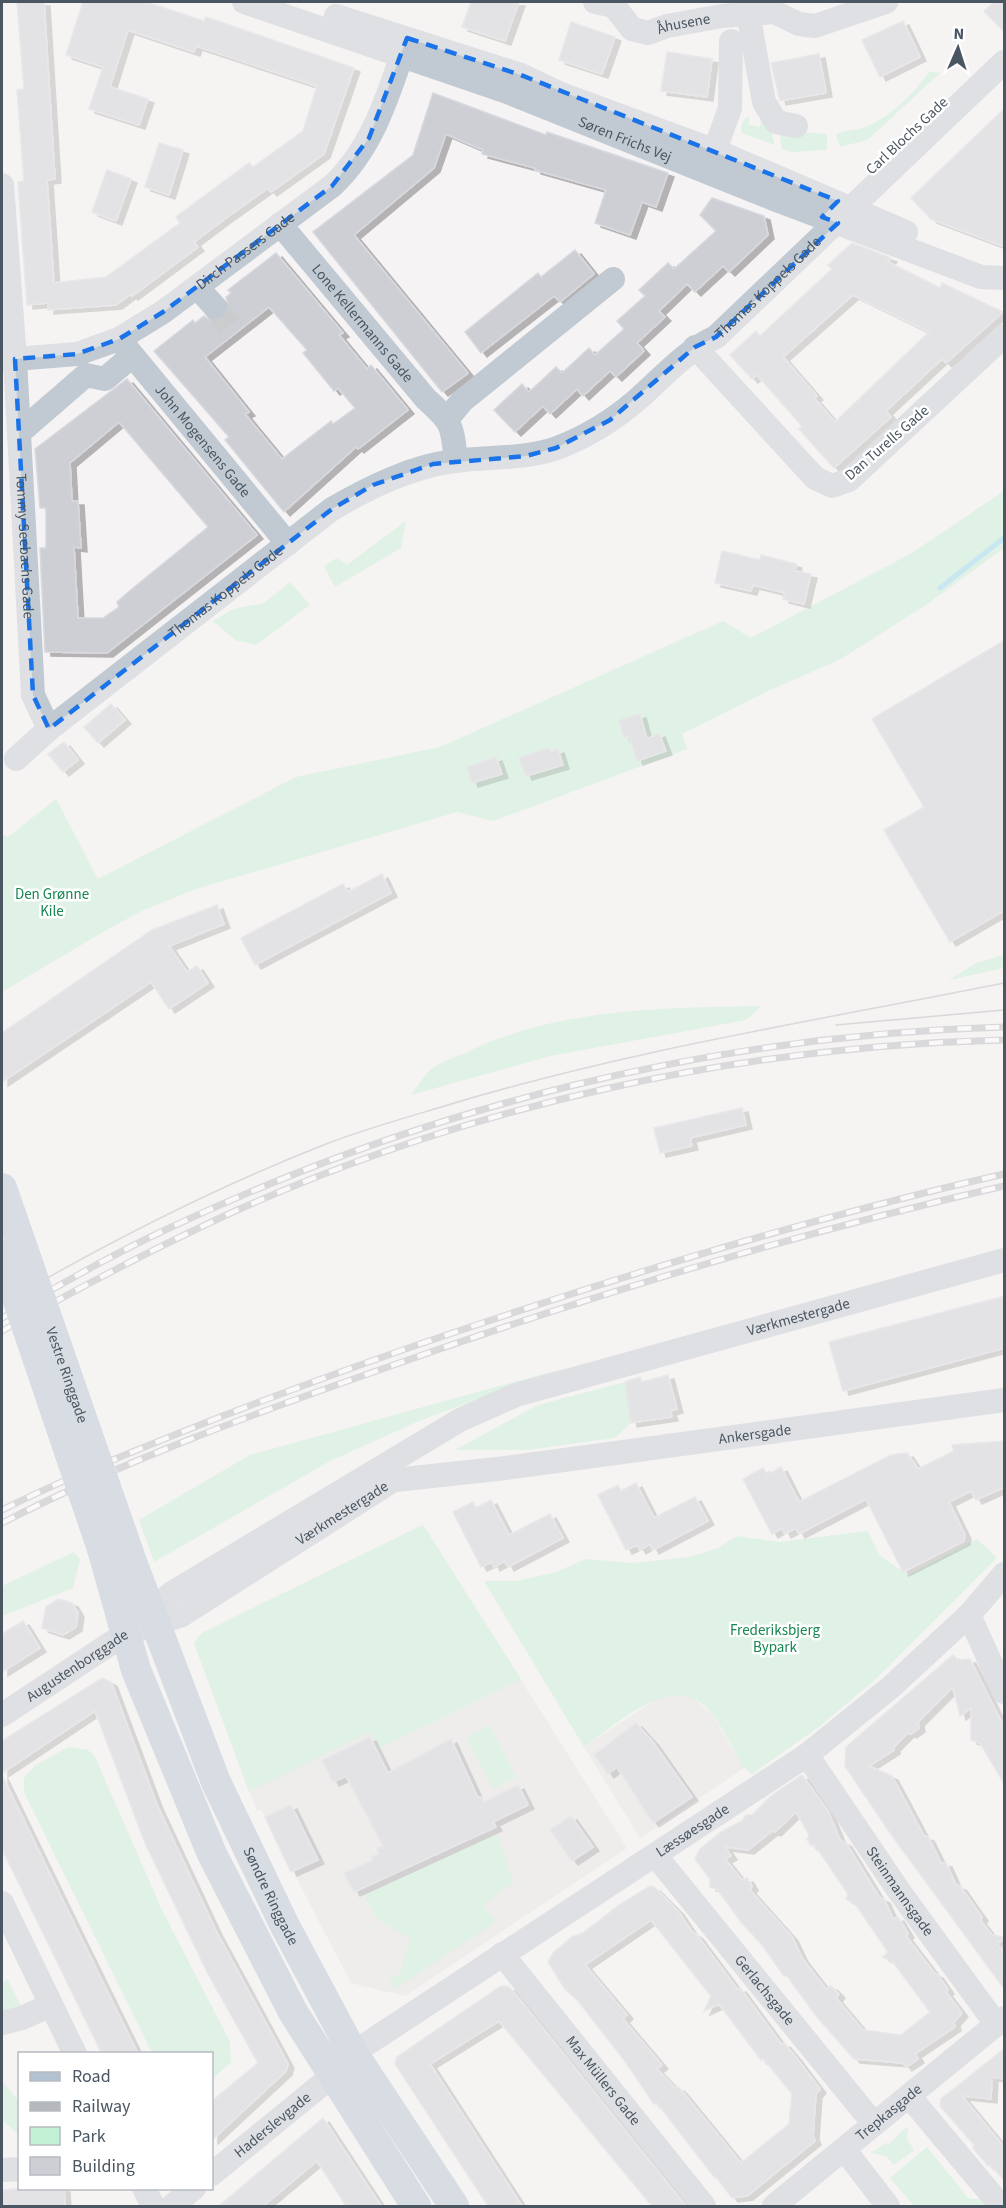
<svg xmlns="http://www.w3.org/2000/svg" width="1006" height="2208" viewBox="0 0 1006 2208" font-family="'Source Sans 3',sans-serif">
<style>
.education{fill:#e6e4e5}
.green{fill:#c3f1d5}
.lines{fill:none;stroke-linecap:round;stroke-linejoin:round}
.stream{stroke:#90daee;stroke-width:5}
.building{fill:#cdcfd5;stroke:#d7d9de;stroke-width:1.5;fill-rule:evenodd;filter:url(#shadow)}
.minor-tunnel{stroke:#caccce;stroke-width:24;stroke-dasharray:24 12;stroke-linecap:butt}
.minor{stroke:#c1cad2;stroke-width:24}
.major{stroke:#b3c2d1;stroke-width:30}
.tram{stroke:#b5b8bd;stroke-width:1.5}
.rail-casing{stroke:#b5b8bd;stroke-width:7}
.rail{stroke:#fff;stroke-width:4.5;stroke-dasharray:14;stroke-linecap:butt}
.major-bridge{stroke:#b3c2d1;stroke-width:30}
.marked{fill:none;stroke:#1a73e8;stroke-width:4.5;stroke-dasharray:12 8;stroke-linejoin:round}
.labels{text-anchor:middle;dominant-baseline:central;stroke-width:5;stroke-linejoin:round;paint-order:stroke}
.street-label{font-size:15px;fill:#4a5661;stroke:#fff}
.park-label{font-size:15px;fill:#17864f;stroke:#fff}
</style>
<defs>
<filter id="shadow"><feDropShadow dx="6" dy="4" stdDeviation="0" flood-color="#0004"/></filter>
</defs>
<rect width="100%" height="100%" fill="#f5f3f3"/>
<g class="education">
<path d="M423 1525 627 1848 405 1996 351 1983 261 1810 257 1811 194 1643 202 1633Z"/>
<path d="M673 1694 693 1698 712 1714 744 1768 640 1838 584 1747 661 1696Z"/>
</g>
<g class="green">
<path d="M929 72 940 73 877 131 867 140 840 147 836 135C844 129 854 131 863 128 890 118 913 94 929 72Z"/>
<path d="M749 116V125L760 127 761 119 770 127 775 145 742 133C740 125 742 120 749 116Z"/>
<path d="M784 131 827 134V150L792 152 782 149 780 136Z"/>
<path d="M1004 491V548L926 605 839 660 768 691 682 734 687 749 493 821 457 812 196 889 144 910 108 929 2 992V834L8 837 56 799 98 879 296 777 440 747 723 621 751 638 912 553Z"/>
<path d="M406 521 401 548 335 587 324 566 337 558 347 565Z"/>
<path d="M290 582 310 605 256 645 235 640 213 621 233 609 264 603Z"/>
<path d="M1004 955V968L949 980 976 963Z"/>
<path d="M761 1006 746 1020 550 1056 411 1095C417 1087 423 1077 430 1070 438 1063 453 1058 463 1054 556 1008 659 1008 761 1006Z"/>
<path d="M561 1369 421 1420 330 1461 154 1562 139 1520 250 1455Z"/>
<path d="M625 1382 631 1423 615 1438 527 1450H455L538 1405Z"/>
<path d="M423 1525 521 1679 380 1748 370 1732 249 1792 194 1643 202 1633Z"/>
<path d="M868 1531 879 1555 908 1575 977 1539 997 1558 876 1679 820 1726 752 1774 744 1768C734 1751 725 1732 714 1716 677 1665 620 1722 584 1747L484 1581H517L556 1572 586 1559 632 1563 690 1557 718 1548 737 1536 780 1542Z"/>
<path d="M74 1552 80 1559 73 1588 2 1616V1586Z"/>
<path d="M490 1725 516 1777 493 1789 466 1737Z"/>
<path d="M68 1747 88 1750 95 1757 161 1908 230 2042 231 2062 212 2079V2054L152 2053 24 1792V1778L36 1765Z"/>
<path d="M497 1834 514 1882 483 1905 496 1922 395 1989 389 1980 400 1973 410 1938 377 1919 364 1895Z"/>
<path d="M7 1979 23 2010 2 2014V1984Z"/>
<path d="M2 2081 19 2101V2135L2 2120Z"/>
<path d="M908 2126 907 2139 914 2150 894 2165 886 2156 871 2153 886 2143 889 2144Z"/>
<path d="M927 2147 968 2198 985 2200 990 2206H914L890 2178Z"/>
</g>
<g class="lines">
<path class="stream" d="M940 588 1004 538"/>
</g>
<g class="building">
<path d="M17 2H44L55 179 47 180 54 283 106 277 180 223 176 217 204 196 249 163 253 167 303 131 317 86 196 46 194 52 128 30 110 87 148 99 139 125 89 109 103 67 66 55 83 2H146L204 21 206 17 354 68 324 154 271 192 268 188 222 221 194 242 198 247 132 296 131 294 116 305 48 310V303L27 305 18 182 24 181 17 90 24 89Z"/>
<path d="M471 2H519L505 41 462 27Z"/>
<path d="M995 2H1005V33L984 11Z"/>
<path d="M903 21 920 57 880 77 862 40Z"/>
<path d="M571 22 615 37 602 74 559 60Z"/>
<path d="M667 52 712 59 707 97 661 91Z"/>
<path d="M819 54 826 93 780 101 771 63Z"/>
<path d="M433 93 546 135 547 132 668 173 656 207 642 202 630 235 595 223 606 190 535 170V168L482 154 483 150 446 134 434 168 354 235 468 373 442 392 313 232 413 155Z"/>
<path d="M1005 108V247L931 219 911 198Z"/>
<path d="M159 143 183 150 169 195 145 187Z"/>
<path d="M107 170 131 179 116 221 92 212Z"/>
<path d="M712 198 764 216 768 235 729 272 723 266 695 292 687 284 659 311 665 317 637 343 644 351 616 377 610 371 583 396 577 389 550 414 543 406 515 432 494 410 522 384 529 392 556 367 562 373 589 348 595 355 624 329 617 321 645 296 639 290 668 263 674 269 716 231 700 215Z"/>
<path d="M852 243 891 258 888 262 940 288 942 283 1003 312 946 363 942 359 886 411 891 417 834 468 799 429 802 426 757 375 752 379 730 355 756 331 760 336 832 269 828 265ZM853 295 929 332 835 422 814 398 817 396 783 357Z"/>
<path d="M575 250 594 274 560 302 554 296 481 353 465 332 538 273 541 277Z"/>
<path d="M276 253 343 333 339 335 367 369 371 365 408 410 358 449 356 447 284 512 225 440 229 437 154 351 193 320 195 323 204 316 211 321 224 318 229 311 226 297 231 293 228 290ZM269 307 307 350 303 353 334 391 338 388 355 408 333 424 331 421 282 459 245 414 249 412 205 357Z"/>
<path d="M127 379 257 535 107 653 45 652 40 548H46V508H40L35 449ZM119 422 208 527 127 593 117 602 119 607 103 618H78L74 547 81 548 78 501H72L70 463Z"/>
<path d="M722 551 760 560 761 555 796 564 795 571 811 574 804 604 783 599 785 593 753 585 751 591 715 583Z"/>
<path d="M1005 640V910L950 942 884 830 924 807 872 719Z"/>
<path d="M111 704 125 720 98 743 84 727Z"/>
<path d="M640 714 647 739 659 733 666 751 637 761 629 736 624 738 619 720Z"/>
<path d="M64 742 78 760 63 772 48 754Z"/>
<path d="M549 748 550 752 558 749 563 765 526 776 519 758Z"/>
<path d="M496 757 502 774 472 783 467 767Z"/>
<path d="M382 874 391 893 255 965 241 938 343 884 348 892Z"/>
<path d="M217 905 224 924 169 946 187 972 197 966 208 983 169 1009 151 982 2 1082V1033L152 930Z"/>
<path d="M742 1108 746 1125 690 1138 692 1146 660 1153 654 1128Z"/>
<path d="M1005 1296V1348L843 1391 829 1342Z"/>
<path d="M668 1375 677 1409 670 1411 672 1417 631 1423 625 1382 640 1377 642 1382Z"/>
<path d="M1005 1441V1487L976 1500 971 1491 949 1502 965 1535 964 1541 903 1572 866 1499 799 1534 796 1528 785 1534 782 1528 772 1534 743 1479 763 1468 767 1475 781 1467 799 1502 891 1455 907 1453 918 1469 954 1451 952 1445Z"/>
<path d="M636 1483 654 1518 695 1497 708 1521 653 1550 650 1544 640 1550 637 1545 626 1550 598 1495 618 1485 621 1491Z"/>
<path d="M491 1500 509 1535 550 1514 563 1538 508 1567 505 1561 494 1567 492 1562 481 1567 453 1512 473 1502 476 1508Z"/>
<path d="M58 1599 72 1603 78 1613 76 1627 63 1635 42 1628 46 1607Z"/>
<path d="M23 1621 40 1648 2 1672V1634Z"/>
<path d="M953 1655 958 1660 970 1659 1005 1729V1785L980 1743 971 1740V1708L960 1716 953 1687 918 1722 919 1728 911 1734 908 1733 894 1747V1750L869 1766 892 1776 924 1836 928 1837 941 1863H946L956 1885 960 1886 982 1917 980 1920 992 1935 1005 1937 997 1944 1005 1952V1990L890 1833 845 1766 846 1747Z"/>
<path d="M102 1678 111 1682 157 1805 216 1931 288 2064 286 2071 212 2140V2101L258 2063 208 1974 145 1843 95 1711 2 1773V1741Z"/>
<path d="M636 1723 653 1742 692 1797 653 1823 617 1767 608 1774 594 1755Z"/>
<path d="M370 1737 388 1773 451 1739 478 1798 481 1797 484 1802 518 1785 528 1805 493 1822 496 1827 354 1892 344 1873 373 1860 371 1857 379 1854 377 1849 383 1846 346 1776 333 1782 322 1760Z"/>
<path d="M2 1775 85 1946 138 2054H102L2 1849Z"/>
<path d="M802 1775 828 1811 840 1840 846 1843 879 1897 884 1899 893 1919 898 1917 908 1934 906 1936 935 1974H937L948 1990 946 1992 962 2013 954 2022 955 2027 915 2054 918 2059 906 2067 903 2063 854 2059 817 2017 787 1976H784L762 1945 741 1922 717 1889 710 1887V1879L695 1859 700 1849 721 1832 742 1821 746 1815H752L771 1796ZM796 1812 809 1835 807 1839 811 1846 815 1845 848 1894 846 1899 856 1905 888 1952 883 1957 893 1962 930 2012 901 2035 863 2030 836 1998 839 1994 831 1986 826 1989 802 1958 792 1937 750 1890 752 1886 747 1878 742 1880 725 1859 731 1856 725 1847 748 1850 772 1831 775 1832Z"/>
<path d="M291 1805 318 1860 291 1872 265 1817Z"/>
<path d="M571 1816 593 1847 572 1861 550 1830Z"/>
<path d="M650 1886 655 1888 678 1911 692 1932 697 1935 738 1990 740 1988 782 2045 784 2043 795 2056 820 2089 816 2094 813 2135 815 2141 747 2196 732 2198 716 2177 715 2178 657 2103 654 2104 624 2060 578 2001 564 1988 548 1962 553 1953 572 1937 583 1933 619 1905ZM651 1920 711 1996 704 2011 719 2004 761 2060 763 2058 792 2094 789 2124 741 2163 682 2091 678 2087 675 2088 657 2069 662 2065 623 2019 627 2015 585 1965Z"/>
<path d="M501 1986 509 1987 521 2001 686 2206H652L499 2021 430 2064 522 2206H488L395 2064 397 2057Z"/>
<path d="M1005 2048V2079L992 2077 991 2099 962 2096 1005 2148V2182L990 2164 988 2166 973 2148 974 2145 940 2106 941 2099Z"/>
<path d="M323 2118 381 2206H346L317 2161 263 2206H219Z"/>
<path d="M27 2188H64L65 2206H2V2190Z"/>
</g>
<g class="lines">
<path class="minor-tunnel" d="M215 307 230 326"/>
<g class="minor">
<path id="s1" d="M244 2 510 93 774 199 981 277 1004 278"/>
<path id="s2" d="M595 2 614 6 632 29 648 33 667 26 722 16 774 12 799 24 815 26 886 2"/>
<path d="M748 13 764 102 776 122 796 126"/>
<path d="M336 16 521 75 561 94 716 151 906 232"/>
<path d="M710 164 730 108 731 41"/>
<path id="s3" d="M2 185 15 359 33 695 49 729"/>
<path id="s4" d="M280 224 426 399C453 423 452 425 456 461"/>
<path d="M197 287 215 307"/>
<path id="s5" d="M119 339 288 544"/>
<path d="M695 347 815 478 832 486 849 480 1004 336"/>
<path id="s6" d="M2 360 77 354 119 339 163 312 332 186C374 147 389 92 407 40"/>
<path d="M448 418 462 401 613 279"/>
<path d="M19 433 86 375 105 379 132 356"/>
<path id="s7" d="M16 759 49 729 332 509C370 487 410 467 454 461 489 456 523 460 557 448 586 437 615 419 638 399 664 376 685 351 716 337L1004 62"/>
<path id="s8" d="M358 1484 506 1468 1004 1400"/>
<path d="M969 1615 1004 1692"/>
<path id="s9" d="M140 1629 182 1615 389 1483"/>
<path id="s10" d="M2 1715 125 1634 172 1593 460 1420 516 1395 1004 1260"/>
<path id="s11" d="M807 1755 899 1891 996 2024"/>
<path id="s12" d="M655 1855 874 2124"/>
<path d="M2 1903 75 2054"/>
<path id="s13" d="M502 1954 704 2206"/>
<path d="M2 2023 22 2018 51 2005"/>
<path id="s14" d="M353 2053 807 1755 891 1687 969 1615 1004 1574"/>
<path d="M909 2096 1001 2206"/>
<path d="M844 2149 888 2206"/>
<path d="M2 2170 20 2169"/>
<path id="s15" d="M212 2174 332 2076"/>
<path d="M144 2188 153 2206"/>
<path d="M172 2206 194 2188"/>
<path id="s16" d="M774 2206 1004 2018"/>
</g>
<g class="major">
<path d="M102 1549 136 1670 212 1854 293 2012 416 2206"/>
<path id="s17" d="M132 1562 216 1782 284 1924 353 2053 454 2206"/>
</g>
<g class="tram">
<path d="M836 1025 1004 1010"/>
<path d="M2 1304C106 1243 214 1188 326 1144 362 1130 401 1119 438 1108 622 1051 815 1021 1004 983"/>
</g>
<defs>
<g id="rail">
<path d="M2 1318C55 1288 109 1256 165 1230 428 1106 714 1035 1004 1027"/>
<path d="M2 1331C77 1289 154 1248 233 1212 473 1104 742 1046 1004 1040"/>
<path d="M2 1510C62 1480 124 1455 187 1430 263 1400 339 1372 417 1345 610 1279 806 1219 1004 1174"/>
<path d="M2 1523C123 1461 253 1414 382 1369 586 1297 793 1234 1004 1186"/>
</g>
</defs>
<use href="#rail" class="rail-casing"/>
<use href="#rail" class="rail"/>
<g class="major-bridge">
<path id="s18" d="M2 1188 132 1562"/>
<path d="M2 1254 102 1549"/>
</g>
</g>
<path d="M0 0H1006V2208H0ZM407 38 521 75 838 201 822 217 838 223 716 337 695 347 610 420 556 448 526 456 433 464 373 485 332 509 49 729 33 695 15 359 77 354 119 339 163 312 332 186 369 138Z" fill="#f5f3f3" fill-opacity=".55" fill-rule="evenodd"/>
<path class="marked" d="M407 38 521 75 838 201 822 217 838 223 716 337 695 347 610 420 556 448 526 456 433 464 373 485 332 509 49 729 33 695 15 359 77 354 119 339 163 312 332 186 369 138Z"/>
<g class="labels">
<g class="street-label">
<text stroke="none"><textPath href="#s2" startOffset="102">Åhusene</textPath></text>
<text transform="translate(907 136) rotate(-43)">Carl Blochs Gade</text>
<text stroke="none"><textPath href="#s1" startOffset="405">Søren Frichs Vej</textPath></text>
<text stroke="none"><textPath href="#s6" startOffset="274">Dirch Passers Gade</textPath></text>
<text stroke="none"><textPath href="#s7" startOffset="906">Thomas Koppels Gade</textPath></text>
<text stroke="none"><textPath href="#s4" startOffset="129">Lone Kellermanns Gade</textPath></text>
<text stroke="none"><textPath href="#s5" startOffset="132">John Mogensens Gade</textPath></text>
<text transform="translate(887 443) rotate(-41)">Dan Turells Gade</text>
<text stroke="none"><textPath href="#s3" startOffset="362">Tommy Seebachs Gade</textPath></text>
<text stroke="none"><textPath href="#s7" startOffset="268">Thomas Koppels Gade</textPath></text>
<text stroke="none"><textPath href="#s10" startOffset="900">Værkmestergade</textPath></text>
<text stroke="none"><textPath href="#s18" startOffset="198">Vestre Ringgade</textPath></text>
<text stroke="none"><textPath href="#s8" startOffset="400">Ankersgade</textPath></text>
<text stroke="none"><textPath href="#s9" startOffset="234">Værkmestergade</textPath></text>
<text stroke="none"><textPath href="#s10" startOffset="90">Augustenborggade</textPath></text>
<text stroke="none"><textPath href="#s14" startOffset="406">Læssøesgade</textPath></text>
<text stroke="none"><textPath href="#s11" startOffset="165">Steinmannsgade</textPath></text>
<text stroke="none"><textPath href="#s17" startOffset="362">Søndre Ringgade</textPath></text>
<text stroke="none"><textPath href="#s12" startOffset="174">Gerlachsgade</textPath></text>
<text stroke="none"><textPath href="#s13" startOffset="162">Max Müllers Gade</textPath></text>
<text stroke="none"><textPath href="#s16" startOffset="148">Trepkasgade</textPath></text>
<text stroke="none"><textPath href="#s15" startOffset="78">Haderslevgade</textPath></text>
</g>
<g class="park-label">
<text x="52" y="894">Den Grønne<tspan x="52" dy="17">Kile</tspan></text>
<text x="775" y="1630">Frederiksbjerg<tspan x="775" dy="17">Bypark</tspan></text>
</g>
</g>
<rect width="1006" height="2208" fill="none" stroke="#4a5661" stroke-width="6"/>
<rect x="18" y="2052" width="195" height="138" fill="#ffffff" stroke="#b7bbc0" stroke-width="1.5"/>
<rect x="30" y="2072" width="30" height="9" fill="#b3c2d1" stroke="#b7bbc0" stroke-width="1.5"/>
<text x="72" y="2082" font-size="18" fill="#4a5661">Road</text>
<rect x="30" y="2102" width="30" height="9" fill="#b5b8bd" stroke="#b7bbc0" stroke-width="1.5"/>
<text x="72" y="2112" font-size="18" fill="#4a5661">Railway</text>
<rect x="30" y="2127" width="30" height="18" fill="#c3f1d5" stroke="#b7bbc0" stroke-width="1.5"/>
<text x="72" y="2142" font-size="18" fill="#4a5661">Park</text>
<rect x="30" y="2157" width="30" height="18" fill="#cdcfd5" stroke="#b7bbc0" stroke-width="1.5"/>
<text x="72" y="2172" font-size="18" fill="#4a5661">Building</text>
<g transform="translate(958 48) rotate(3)" stroke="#ffffff" stroke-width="4.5" paint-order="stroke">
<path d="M0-4.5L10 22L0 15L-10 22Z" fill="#4a5661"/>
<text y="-9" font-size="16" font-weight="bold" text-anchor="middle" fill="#4a5661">N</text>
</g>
</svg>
